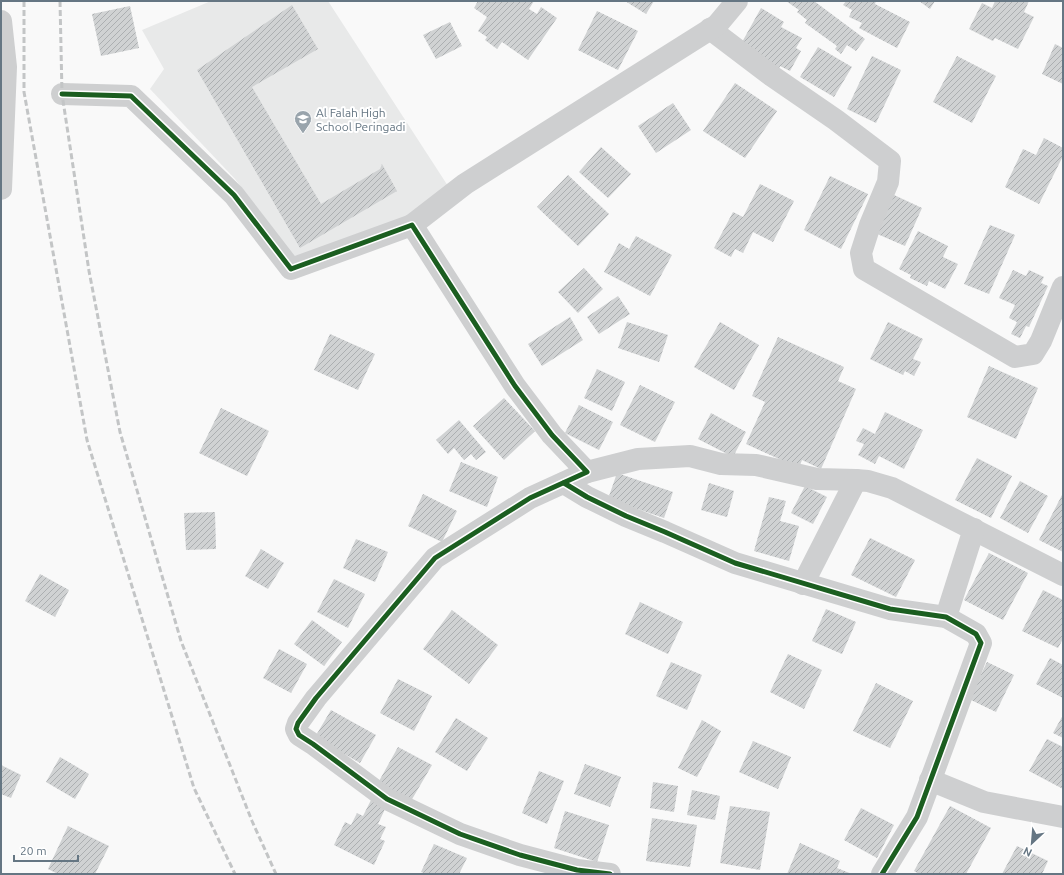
<svg xmlns="http://www.w3.org/2000/svg" width="1064" height="875" viewBox="0 0 1064 875" font-family="Ubuntu,sans-serif">
<style>
.built{fill:#e8e9e9}
.building{fill:url(#building-hatch)}
.lines{fill:none;stroke-linecap:round;stroke-linejoin:round}
.minor{stroke:#cecfd0;stroke-width:22}
.rail{stroke:#c3c5c6;stroke-width:3;stroke-dasharray:6 3;stroke-linecap:butt}
.cycleway-casing{stroke:#fff;stroke-width:8}
.cycleway{stroke:#1b5e20;stroke-width:5}
.labels{text-anchor:middle;dominant-baseline:central;stroke-width:4;stroke-linejoin:round;paint-order:stroke}
.poi-label{font-size:12px;fill:#657683;stroke:#fff;text-anchor:start}
</style>
<defs>
<pattern id="building-hatch" width="6" height="6" patternUnits="userSpaceOnUse"><rect width="6" height="6" fill="#d0d2d3"/><path d="M-1 1l2-2M0 6l6-6M5 7l2-2" fill="none" stroke="#acafb1"/></pattern>
</defs>
<rect width="100%" height="100%" fill="#f9f9f9"/>
<path class="built" d="M211 1H328L448 186 409 215 296 259 235 179 150 89 164 69 142 30Z"/>
<g class="building">
<path d="M478 1H534L529 9 537 14 541 7 557 18 528 60 502 42 497 49 485 40 487 37 478 31 487 17 474 8Z"/>
<path d="M625 1H654L646 14Z"/>
<path d="M786 1H814L865 39 856 51 847 45 841 54 835 49 837 46 805 23 807 20 797 12 799 10Z"/>
<path d="M846 1H876L875 4 910 22 897 48 859 28 862 23 849 17 852 10 843 5Z"/>
<path d="M919 1H935L930 9Z"/>
<path d="M995 1H1029L1024 12 1034 17 1018 49 995 38 993 41 969 29 982 3 992 8Z"/>
<path d="M292 5 318 49 252 87 321 204 380 169 382 164 397 191 300 248 197 70Z"/>
<path d="M130 6 139 48 101 56 92 14Z"/>
<path d="M761 8 784 22 781 27 802 38 796 48 801 51 790 71 780 66 779 69 741 44Z"/>
<path d="M597 11 638 31 618 70 578 50Z"/>
<path d="M450 22 462 46 436 59 423 35Z"/>
<path d="M1055 44 1063 48V84L1042 74Z"/>
<path d="M818 47 852 67 834 97 800 77Z"/>
<path d="M872 56 901 70 876 123 847 109Z"/>
<path d="M957 56 996 76 972 123 933 102Z"/>
<path d="M735 83 777 111 745 158 703 131Z"/>
<path d="M673 103 691 130 656 153 638 126Z"/>
<path d="M1044 138 1063 148V156L1039 204 1005 187 1023 149 1036 155Z"/>
<path d="M601 147 631 174 608 198 579 172Z"/>
<path d="M568 175 609 214 578 246 537 207Z"/>
<path d="M830 176 868 194 841 249 804 230Z"/>
<path d="M760 184 794 201 773 242 753 232 743 253 735 249 731 257 714 248 733 212 743 217Z"/>
<path d="M892 194 922 208 905 246 875 233Z"/>
<path d="M990 225 1015 235 989 294 964 284Z"/>
<path d="M918 231 948 246 943 257 958 264 945 289 929 281 927 286 910 278 911 275 899 269Z"/>
<path d="M636 236 672 255 650 296 604 272 619 243 629 249Z"/>
<path d="M584 268 603 289 578 313 558 292Z"/>
<path d="M1013 270 1026 276 1029 270 1044 277 1041 283 1048 286 1029 327 1026 326 1020 338 1011 334 1017 322 1009 318 1015 305 999 298Z"/>
<path d="M618 296 630 314 599 334 587 317Z"/>
<path d="M570 317 583 340 542 366 528 344Z"/>
<path d="M627 322 668 335 659 362 618 348Z"/>
<path d="M720 322 759 345 734 390 694 367Z"/>
<path d="M888 322 923 339 913 359 921 362 914 376 905 371 903 375 870 359Z"/>
<path d="M330 334 375 354 358 390 314 370Z"/>
<path d="M778 337 844 367 838 381 856 389 821 469 802 460 799 468 746 444 765 402 752 396Z"/>
<path d="M989 366 1038 388 1016 439 967 417Z"/>
<path d="M597 369 625 382 612 411 584 398Z"/>
<path d="M640 385 675 402 655 442 620 425Z"/>
<path d="M504 398 535 431 504 460 473 426Z"/>
<path d="M579 405 613 422 599 450 565 433Z"/>
<path d="M221 408 269 431 247 476 199 453Z"/>
<path d="M885 412 923 430 904 469 879 456 875 464 858 455 864 444 856 441 863 428 875 434Z"/>
<path d="M711 413 746 432 733 457 698 439Z"/>
<path d="M459 420 486 452 476 460 471 454 464 460 454 448 448 454 436 440Z"/>
<path d="M977 458 1012 476 991 518 955 500Z"/>
<path d="M461 462 498 477 487 507 449 491Z"/>
<path d="M617 473 673 492 664 518 608 499Z"/>
<path d="M1020 481 1048 496 1028 533 1000 518Z"/>
<path d="M709 483 734 491 727 517 701 510Z"/>
<path d="M805 486 827 497 813 524 791 513Z"/>
<path d="M1063 493V552L1039 540Z"/>
<path d="M423 494 457 511 442 542 408 526Z"/>
<path d="M769 497 786 501 780 521 799 526 789 561 754 551Z"/>
<path d="M215 512 216 549 186 550 184 513Z"/>
<path d="M870 538 915 560 896 597 851 575Z"/>
<path d="M356 539 388 552 375 582 343 568Z"/>
<path d="M261 549 284 563 268 589 245 576Z"/>
<path d="M989 553 1028 573 1003 620 964 600Z"/>
<path d="M40 574 69 590 55 617 25 601Z"/>
<path d="M334 579 365 594 348 628 317 612Z"/>
<path d="M1043 590 1063 600V639L1058 648 1022 631Z"/>
<path d="M640 602 683 622 668 654 625 634Z"/>
<path d="M826 609 856 622 842 654 812 641Z"/>
<path d="M452 610 498 645 469 684 423 649Z"/>
<path d="M312 620 342 642 324 666 294 644Z"/>
<path d="M279 649 307 664 291 693 263 678Z"/>
<path d="M788 654 822 670 804 709 770 692Z"/>
<path d="M1050 658 1063 665V698L1036 684Z"/>
<path d="M671 662 702 675 687 710 656 696Z"/>
<path d="M987 662 1014 675 996 712 969 699Z"/>
<path d="M398 679 432 696 414 731 380 713Z"/>
<path d="M876 683 913 701 890 748 853 731Z"/>
<path d="M331 710 376 735 360 763 315 737Z"/>
<path d="M1063 715V738L1053 733Z"/>
<path d="M456 718 488 738 467 771 435 752Z"/>
<path d="M702 720 721 731 697 777 678 768Z"/>
<path d="M1047 739 1063 747V789L1029 771Z"/>
<path d="M753 741 791 757 778 789 739 772Z"/>
<path d="M398 747 432 765 411 801 378 783Z"/>
<path d="M60 757 89 774 75 799 46 782Z"/>
<path d="M585 764 621 777 610 807 574 794Z"/>
<path d="M1 765 21 775 11 798 1 794Z"/>
<path d="M539 771 564 781 547 824 522 813Z"/>
<path d="M653 782 678 786 674 812 650 808Z"/>
<path d="M692 790 720 796 715 820 687 815Z"/>
<path d="M371 800 386 807 378 824 386 827 380 839 385 841 374 865 334 845 345 822 351 825 357 813 363 816Z"/>
<path d="M730 806 770 812 760 870 720 863Z"/>
<path d="M950 806 991 828 966 874H919L914 871Z"/>
<path d="M861 808 894 825 877 858 844 840Z"/>
<path d="M565 811 609 825 597 862 554 848Z"/>
<path d="M652 818 697 825 690 867 646 861Z"/>
<path d="M68 826 109 846 95 874H58L48 869Z"/>
<path d="M800 843 840 861 837 868 852 874H787Z"/>
<path d="M434 844 467 858 459 874H427L421 872Z"/>
<path d="M1017 846 1048 861 1042 874H1002Z"/>
</g>
<g class="lines">
<g class="minor">
<path d="M1 21 6 67 1 189"/>
<path d="M710 29 772 76 836 120 890 161 888 182 870 225 861 253 864 269 1015 357 1033 354 1041 341 1063 287"/>
<path d="M62 94 131 96 234 195 291 269 412 225 515 386 552 435 587 472 530 498 435 558 316 698 298 723 296 729 299 735 313 744 387 799 460 834 520 855 577 870 610 874"/>
<path d="M412 225 465 184 717 25 737 1"/>
<path d="M587 472 638 459 690 456 721 464 756 465 817 479 856 480"/>
<path d="M564 483 587 497 626 516 665 532 735 563 890 609 946 617 976 634 981 643 917 817 882 874"/>
<path d="M803 584 856 480 868 481 892 488 1063 575"/>
<path d="M946 617 974 529"/>
<path d="M930 780 984 802 1063 817"/>
</g>
<g class="rail">
<path d="M24 1V92L87 440 194 788 235 874"/>
<path d="M60 1 62 94 89 271 120 432 181 641 252 821 276 874"/>
</g>
<defs>
<g id="cycleway">
<path d="M62 94 131 96 234 195 291 269 412 225 515 386 552 435 587 472 530 498 435 558 316 698 298 723 296 729 299 735 313 744 387 799 460 834 520 855 577 870 610 874"/>
<path d="M564 483 587 497 626 516 665 532 735 563 890 609 946 617 976 634 981 643 917 817 882 874"/>
</g>
</defs>
<use href="#cycleway" class="cycleway-casing"/>
<use href="#cycleway" class="cycleway"/>
</g>
<defs>
<symbol id="school-pin" viewBox="-11 -11 22 30"><path d="M0 17L-7.5 6A9.5 9.5 0 1 1 7.5 6Z" fill="#99a4ac" stroke="#fff"/><path d="M0-5L7-2L0 1L-7-2ZM-4 1L0 2.5L4 1V4Q0 6-4 4Z" fill="#fff"/></symbol>
</defs>
<g fill-rule="evenodd">
<use href="#school-pin" x="293" y="109" width="20" height="27"/>
</g>
<g class="labels">
<g class="poi-label">
<text x="316" y="112">Al Falah High<tspan x="316" dy="14">School Peringadi</tspan></text>
</g>
</g>
<rect width="1064" height="875" fill="none" stroke="#657683" stroke-width="4"/>
<g transform="translate(1032 843) rotate(206)" stroke="#ffffff" stroke-width="3" paint-order="stroke">
<path d="M0-3L7 15L0 10L-7 15Z" fill="#657683"/>
<text y="-6" font-size="11" font-weight="bold" text-anchor="middle" fill="#657683">N</text>
</g>
<path d="M14 855v6h64v-6" fill="none" stroke="#657683" stroke-width="2"/>
<text x="20" y="855" font-size="12" fill="#657683" stroke="#ffffff" stroke-width="3" paint-order="stroke">20 m</text>
</svg>
